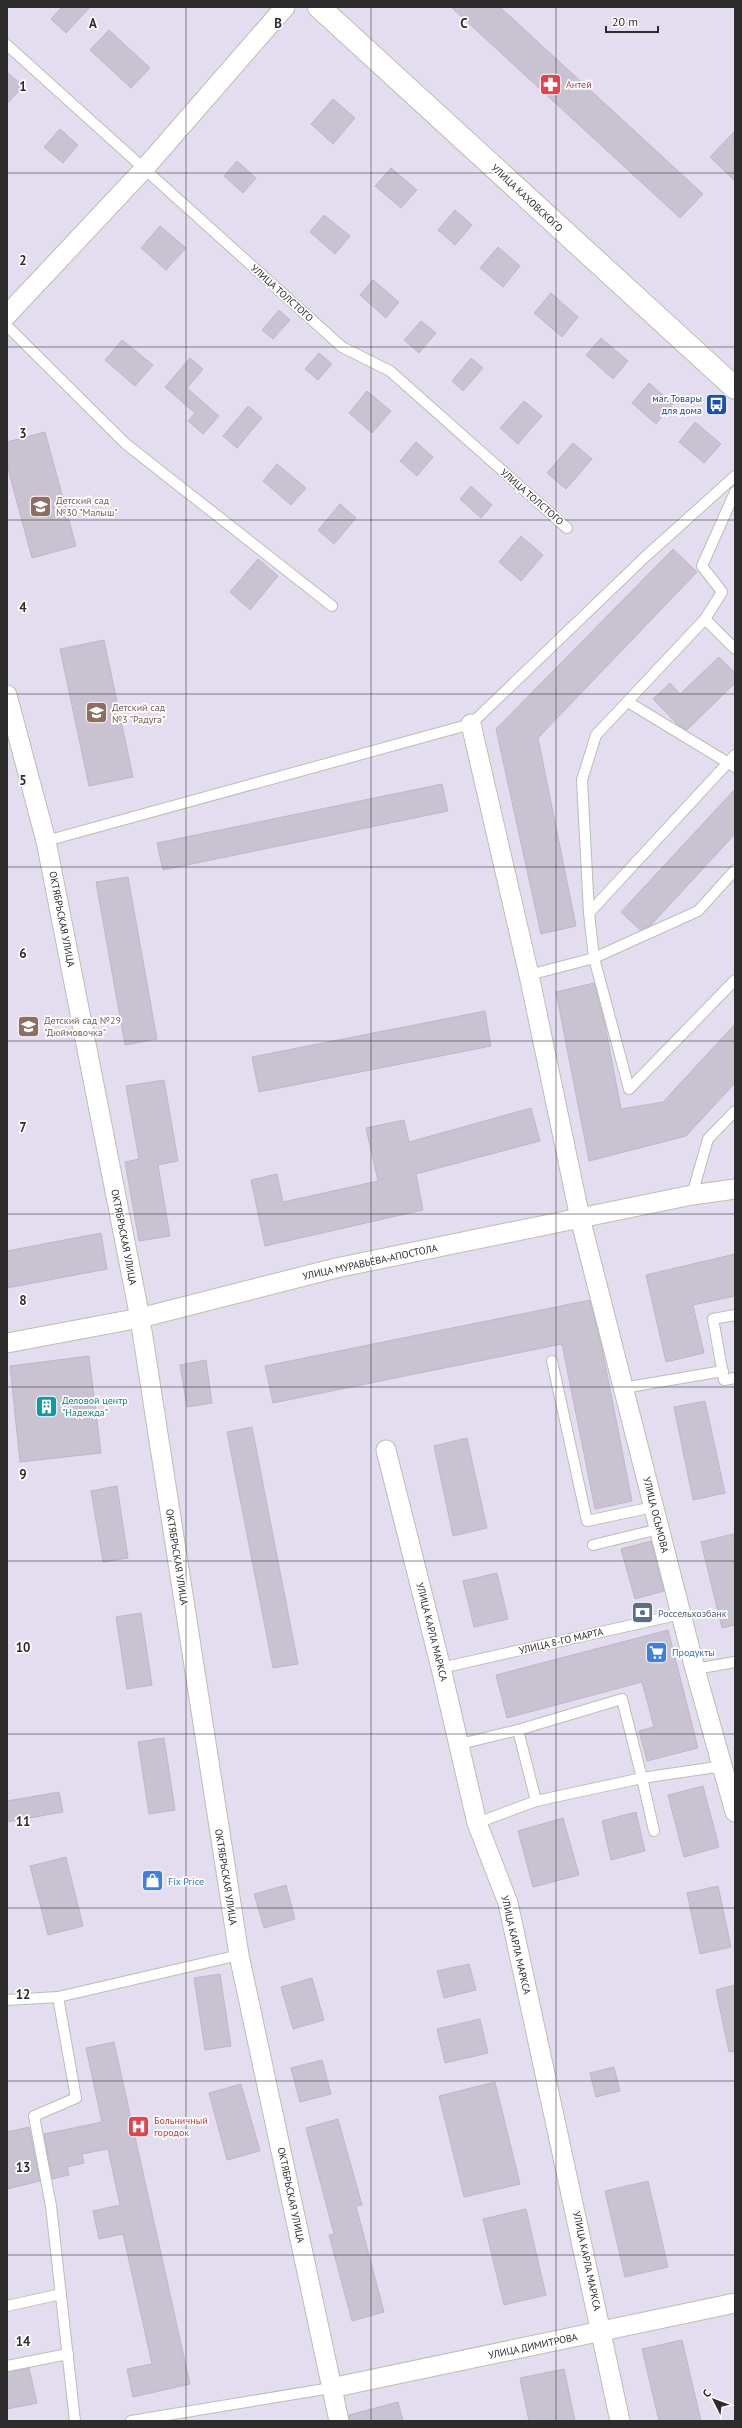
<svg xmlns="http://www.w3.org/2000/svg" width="742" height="2428" viewBox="0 0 742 2428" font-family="'PT Sans',sans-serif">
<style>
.building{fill:#c8c2d1;stroke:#c0b6cb}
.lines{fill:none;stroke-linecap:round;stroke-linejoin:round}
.service-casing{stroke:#b7c1b1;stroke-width:12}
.minor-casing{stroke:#b7c1b1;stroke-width:21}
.secondary-casing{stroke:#b7c1b1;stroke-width:24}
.service{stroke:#fff;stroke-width:10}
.minor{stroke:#fff;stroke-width:19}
.secondary{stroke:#fff;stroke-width:22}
.grid{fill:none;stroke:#2c2c2c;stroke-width:1;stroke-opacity:0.55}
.labels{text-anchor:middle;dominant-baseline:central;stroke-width:3.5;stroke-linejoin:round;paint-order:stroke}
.health-label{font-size:10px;fill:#be3a42;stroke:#fff;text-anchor:start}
.street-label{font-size:10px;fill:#2c2c2c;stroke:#fff}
.transit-label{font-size:10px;fill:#164399;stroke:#fff;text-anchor:end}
.education-label{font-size:10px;fill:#785e54;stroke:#fff;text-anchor:start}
.culture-label{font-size:10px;fill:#0d838f;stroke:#fff;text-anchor:start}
.service-label{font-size:10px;fill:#4e5e75;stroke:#fff;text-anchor:start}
.shop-label{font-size:10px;fill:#366cbe;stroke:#fff;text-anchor:start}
.grid-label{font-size:13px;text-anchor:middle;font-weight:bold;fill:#2c2c2c;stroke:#fff;stroke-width:3.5;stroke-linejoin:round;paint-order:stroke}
</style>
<rect width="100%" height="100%" fill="#e4ddef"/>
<g class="building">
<path d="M62 7H90L66 33 51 19Z"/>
<path d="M451 7H500L703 194 680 218Z"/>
<path d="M109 30 150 68 131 88 90 50Z"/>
<path d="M7 72 23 86 7 104Z"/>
<path d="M333 99 355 118 333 144 311 124Z"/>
<path d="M60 129 78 145 63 163 44 147Z"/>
<path d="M735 131V181L710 157Z"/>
<path d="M237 161 256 178 243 193 224 176Z"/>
<path d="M391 168 417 190 401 208 375 186Z"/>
<path d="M455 210 472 225 455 245 438 230Z"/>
<path d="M324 215 350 236 335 254 310 232Z"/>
<path d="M160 226 186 248 166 270 141 248Z"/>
<path d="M498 247 520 266 503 287 480 268Z"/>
<path d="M373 280 399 302 386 318 360 295Z"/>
<path d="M551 293 578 317 562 337 534 313Z"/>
<path d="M279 310 290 320 273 339 262 330Z"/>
<path d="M421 321 436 333 419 353 404 340Z"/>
<path d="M601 338 628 361 613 379 586 355Z"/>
<path d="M122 340 153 365 135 386 105 360Z"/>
<path d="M319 353 332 364 318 380 305 369Z"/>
<path d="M190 358 203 369 187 388 219 416 203 434 188 421 195 413 165 387Z"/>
<path d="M471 358 483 368 463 391 452 381Z"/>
<path d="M649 383 673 404 656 424 632 403Z"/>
<path d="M367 391 391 411 372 433 349 413Z"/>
<path d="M524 401 542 416 518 444 500 428Z"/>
<path d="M248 406 262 418 237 448 223 436Z"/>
<path d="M695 422 721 444 704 463 679 442Z"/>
<path d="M45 432 76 546 32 558 7 465V442Z"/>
<path d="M416 442 433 457 417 476 400 461Z"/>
<path d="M573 443 592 459 566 489 547 473Z"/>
<path d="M277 464 306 488 291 505 263 481Z"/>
<path d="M471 486 492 505 481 518 460 499Z"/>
<path d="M340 504 356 518 334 544 318 530Z"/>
<path d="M521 536 543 555 521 581 499 562Z"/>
<path d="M673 549 697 572 538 738 576 926 541 934 496 729Z"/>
<path d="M258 559 278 576 250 610 230 592Z"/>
<path d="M104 640 133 777 89 786 60 649Z"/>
<path d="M719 657 735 673V683L687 730 678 725 653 699 670 683 680 694Z"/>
<path d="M442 784 448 811 163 870 157 843Z"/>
<path d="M735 789V834L651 925 640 930 621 912Z"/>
<path d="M128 877 157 1039 125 1045 96 882Z"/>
<path d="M594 983 605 1025 621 1109 663 1102 735 1024V1083L686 1136 589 1161 556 992Z"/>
<path d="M485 1011 491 1046 259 1092 252 1057Z"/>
<path d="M164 1080 178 1161 158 1165 170 1236 139 1241 125 1162 139 1159 126 1086Z"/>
<path d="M531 1108 540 1141 416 1174 423 1210 265 1246 251 1180 277 1174 283 1202 378 1181 366 1128 404 1120 409 1142Z"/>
<path d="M101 1233 107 1269 7 1288V1251Z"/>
<path d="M735 1254V1296L693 1305 704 1353 666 1362 646 1275Z"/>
<path d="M590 1300 602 1348 632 1501 595 1509 562 1344 273 1403 265 1366Z"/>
<path d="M89 1356 101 1453 20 1462 10 1366Z"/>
<path d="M206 1360 212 1403 187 1407 180 1365Z"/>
<path d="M705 1401 725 1493 693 1500 674 1407Z"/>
<path d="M252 1427 298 1664 273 1668 227 1432Z"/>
<path d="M467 1438 487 1528 453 1536 434 1446Z"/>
<path d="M117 1486 128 1558 103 1562 91 1491Z"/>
<path d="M733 1534 735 1543V1625L722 1628 701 1542Z"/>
<path d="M651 1541 664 1591 635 1599 621 1549Z"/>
<path d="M497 1573 508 1619 474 1627 463 1581Z"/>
<path d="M141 1613 152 1685 127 1689 116 1617Z"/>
<path d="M668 1630 698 1748 647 1761 639 1731 654 1727 642 1682 507 1718 496 1675Z"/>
<path d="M164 1738 175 1810 149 1814 138 1742Z"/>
<path d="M703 1786 719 1847 684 1857 668 1795Z"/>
<path d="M59 1792 63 1812 7 1822V1801Z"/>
<path d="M636 1812 645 1851 611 1860 602 1821Z"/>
<path d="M563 1818 579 1875 533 1887 518 1831Z"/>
<path d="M66 1857 83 1926 48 1935 30 1866Z"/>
<path d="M286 1885 295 1919 264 1928 254 1894Z"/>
<path d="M718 1886 731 1947 700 1954 687 1893Z"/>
<path d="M469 1964 476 1990 444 1998 437 1971Z"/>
<path d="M220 1974 231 2046 205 2050 194 1978Z"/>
<path d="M312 1978 324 2020 293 2029 281 1987Z"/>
<path d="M735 1985V2051L729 2052 716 1990Z"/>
<path d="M480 2019 488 2053 445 2063 437 2029Z"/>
<path d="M114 2042 190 2384 133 2397 127 2369 152 2364 123 2234 99 2239 93 2211 120 2205 108 2149 82 2154 84 2163 67 2167 69 2175 52 2179 44 2134 102 2122 86 2048Z"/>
<path d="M322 2060 331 2094 300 2102 291 2068Z"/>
<path d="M614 2067 620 2091 596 2097 590 2073Z"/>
<path d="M495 2082 520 2184 464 2197 439 2096Z"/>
<path d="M241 2084 260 2151 227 2160 209 2093Z"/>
<path d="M338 2119 362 2205 356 2206 384 2312 352 2321 329 2235 334 2234 306 2128Z"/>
<path d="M29 2127 40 2181 7 2189V2132Z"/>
<path d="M648 2181 668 2267 625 2277 605 2191Z"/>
<path d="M526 2209 546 2295 504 2305 483 2219Z"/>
<path d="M682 2340 701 2421H659L642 2349Z"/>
<path d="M29 2368 37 2403 7 2409V2372Z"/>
<path d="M564 2369 575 2421H529L520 2378Z"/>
<path d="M398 2402 403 2421H350L349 2415Z"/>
</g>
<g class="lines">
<defs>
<g id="service">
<path d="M7 45 342 347 390 371 567 528"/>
<path d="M7 326 126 444 332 606"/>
<path d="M735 492 702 566 722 592 705 619 596 735 582 780 589 913 594 958 629 1089 735 980"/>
<path d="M705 619 735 649"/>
<path d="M628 702 735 767"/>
<path d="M46 841 471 724 645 557 735 476"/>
<path d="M589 913 735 755"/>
<path d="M529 975 594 958 698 911 735 870"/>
<path d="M692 1195 708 1139 735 1111"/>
<path d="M735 1315 713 1319 724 1380 735 1378"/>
<path d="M552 1361 587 1521 653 1507"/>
<path d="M623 1388 723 1371"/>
<path d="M593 1545 659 1529"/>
<path d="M441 1668 681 1614"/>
<path d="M695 1669 735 1662"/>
<path d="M518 1730 536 1801"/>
<path d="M460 1744 518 1730 622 1699 642 1778 723 1766"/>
<path d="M477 1823 536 1801 642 1778 654 1831"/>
<path d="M7 2000 58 1997"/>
<path d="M7 2306 61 2294"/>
<path d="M7 2366 68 2354"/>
<path d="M75 2421 51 2206 34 2116 76 2098 58 1997 239 1955"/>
<path d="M131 2421 331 2388"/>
</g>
<g id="minor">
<path d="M7 315 144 169 285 7"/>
<path d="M7 695 46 841 140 1318 239 1955 339 2421"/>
<path d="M471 724 529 975 580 1218 695 1669 735 1812"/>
<path d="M7 1343 140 1318 336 1268 692 1195 735 1189"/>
<path d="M386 1450 441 1668 477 1823 508 1903 620 2421"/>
<path d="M331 2388 735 2303"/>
</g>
<path id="secondary" d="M319 7 735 388"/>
</defs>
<use href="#service" class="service-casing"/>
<use href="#minor" class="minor-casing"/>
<use href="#secondary" class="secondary-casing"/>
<use href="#service" class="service"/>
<use href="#minor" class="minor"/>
<use href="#secondary" class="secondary"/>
</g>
<path class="grid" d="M186 7V2421M371 7V2421M556 7V2421M7 173H735M7 347H735M7 520H735M7 694H735M7 867H735M7 1041H735M7 1214H735M7 1387H735M7 1561H735M7 1734H735M7 1908H735M7 2081H735M7 2255H735"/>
<defs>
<symbol id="pharmacy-square" viewBox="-11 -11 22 22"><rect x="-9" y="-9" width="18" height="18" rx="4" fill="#e0444e" stroke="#fff"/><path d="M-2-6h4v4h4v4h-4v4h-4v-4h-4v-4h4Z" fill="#fff"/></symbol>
<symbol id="bus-square" viewBox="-11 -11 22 22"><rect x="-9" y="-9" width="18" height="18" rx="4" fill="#1a4fb4" stroke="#fff"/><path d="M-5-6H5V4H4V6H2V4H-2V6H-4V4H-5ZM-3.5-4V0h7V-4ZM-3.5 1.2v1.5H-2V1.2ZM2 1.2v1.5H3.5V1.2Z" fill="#fff"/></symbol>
<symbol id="school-square" viewBox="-11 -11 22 22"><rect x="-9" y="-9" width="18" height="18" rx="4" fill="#8d6e63" stroke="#fff"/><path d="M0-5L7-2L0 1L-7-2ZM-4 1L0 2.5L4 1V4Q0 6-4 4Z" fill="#fff"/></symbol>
<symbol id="building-square" viewBox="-11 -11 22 22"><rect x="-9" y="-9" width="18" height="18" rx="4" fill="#0f9aa8" stroke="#fff"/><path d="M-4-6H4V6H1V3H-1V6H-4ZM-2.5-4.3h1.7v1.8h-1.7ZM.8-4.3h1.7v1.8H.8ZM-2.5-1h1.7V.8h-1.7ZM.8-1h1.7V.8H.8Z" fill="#fff"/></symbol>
<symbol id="bank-square" viewBox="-11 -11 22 22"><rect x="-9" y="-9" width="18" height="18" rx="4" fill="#5c6f8a" stroke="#fff"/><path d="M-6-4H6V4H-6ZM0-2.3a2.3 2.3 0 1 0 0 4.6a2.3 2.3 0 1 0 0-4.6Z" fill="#fff"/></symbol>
<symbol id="supermarket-square" viewBox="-11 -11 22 22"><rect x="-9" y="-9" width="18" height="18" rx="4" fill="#3f7fe0" stroke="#fff"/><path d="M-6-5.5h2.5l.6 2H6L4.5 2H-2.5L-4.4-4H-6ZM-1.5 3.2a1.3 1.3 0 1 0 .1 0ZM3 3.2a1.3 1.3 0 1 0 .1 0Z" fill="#fff"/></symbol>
<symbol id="shop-square" viewBox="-11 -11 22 22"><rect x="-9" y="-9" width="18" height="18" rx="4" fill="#3f7fe0" stroke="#fff"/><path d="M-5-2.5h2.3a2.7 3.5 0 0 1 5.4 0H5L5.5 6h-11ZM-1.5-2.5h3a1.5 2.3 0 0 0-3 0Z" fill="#fff"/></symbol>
<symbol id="hospital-square" viewBox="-11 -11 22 22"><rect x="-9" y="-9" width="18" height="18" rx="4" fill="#e0444e" stroke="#fff"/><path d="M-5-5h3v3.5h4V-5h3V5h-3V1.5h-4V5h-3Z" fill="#fff"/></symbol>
</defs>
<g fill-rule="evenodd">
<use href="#pharmacy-square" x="538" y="72" width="25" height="25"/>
<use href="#bus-square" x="704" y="392" width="25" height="25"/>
<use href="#school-square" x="28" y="494" width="25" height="25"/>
<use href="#school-square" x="84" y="700" width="25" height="25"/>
<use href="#school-square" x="16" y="1014" width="25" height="25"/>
<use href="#building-square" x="34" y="1394" width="25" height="25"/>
<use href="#bank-square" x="630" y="1600" width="25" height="25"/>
<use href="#supermarket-square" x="644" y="1640" width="25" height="25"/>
<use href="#shop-square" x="140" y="1868" width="25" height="25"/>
<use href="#hospital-square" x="126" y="2114" width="25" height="25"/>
</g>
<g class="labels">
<g class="health-label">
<text x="566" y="84">Антей</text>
<text x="154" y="2120">Больничный<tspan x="154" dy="12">городок</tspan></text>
</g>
<g class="street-label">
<text transform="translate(527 198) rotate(43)">УЛИЦА КАХОВСКОГО</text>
<text transform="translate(282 293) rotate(42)">УЛИЦА ТОЛСТОГО</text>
<text transform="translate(532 497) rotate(41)">УЛИЦА ТОЛСТОГО</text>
<text transform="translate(62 919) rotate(79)">ОКТЯБРЬСКАЯ УЛИЦА</text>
<text transform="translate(124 1237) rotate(79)">ОКТЯБРЬСКАЯ УЛИЦА</text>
<text transform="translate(370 1262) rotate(-12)">УЛИЦА МУРАВЬЁВА-АПОСТОЛА</text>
<text transform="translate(656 1515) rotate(76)">УЛИЦА ОСЬМОВА</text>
<text transform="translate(177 1557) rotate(81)">ОКТЯБРЬСКАЯ УЛИЦА</text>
<text transform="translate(432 1632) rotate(76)">УЛИЦА КАРЛА МАРКСА</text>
<text transform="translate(561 1641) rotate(-13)">УЛИЦА 8-ГО МАРТА</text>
<text transform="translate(226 1877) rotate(81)">ОКТЯБРЬСКАЯ УЛИЦА</text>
<text transform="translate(516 1945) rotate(77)">УЛИЦА КАРЛА МАРКСА</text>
<text transform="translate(291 2195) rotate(78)">ОКТЯБРЬСКАЯ УЛИЦА</text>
<text transform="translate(587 2261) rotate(78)">УЛИЦА КАРЛА МАРКСА</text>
<text transform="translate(533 2346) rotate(-12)">УЛИЦА ДИМИТРОВА</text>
</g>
<g class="transit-label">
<text x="702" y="398">маг. Товары<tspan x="702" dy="12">для дома</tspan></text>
</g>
<g class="education-label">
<text x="56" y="500">Детский сад<tspan x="56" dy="12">№30 "Малыш"</tspan></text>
<text x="112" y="707">Детский сад<tspan x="112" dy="12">№3 "Радуга"</tspan></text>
<text x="44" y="1020">Детский сад №29<tspan x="44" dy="12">"Дюймовочка"</tspan></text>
</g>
<g class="culture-label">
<text x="62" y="1400">Деловой центр<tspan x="62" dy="12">"Надежда"</tspan></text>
</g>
<g class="service-label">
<text x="658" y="1613">Россельхозбанк</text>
</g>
<g class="shop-label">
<text x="672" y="1652">Продукты</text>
<text x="168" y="1881">Fix Price</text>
</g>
</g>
<g class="grid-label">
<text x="93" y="28">A</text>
<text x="278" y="28">B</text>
<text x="464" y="28">C</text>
<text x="23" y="91">1</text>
<text x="23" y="265">2</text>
<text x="23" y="438">3</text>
<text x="23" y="612">4</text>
<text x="23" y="785">5</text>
<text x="23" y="958">6</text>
<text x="23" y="1132">7</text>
<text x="23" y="1305">8</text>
<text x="23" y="1479">9</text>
<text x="23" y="1652">10</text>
<text x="23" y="1826">11</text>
<text x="23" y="1999">12</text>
<text x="23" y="2172">13</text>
<text x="23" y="2346">14</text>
</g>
<rect width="742" height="2428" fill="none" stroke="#2c2c2c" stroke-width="16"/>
<g transform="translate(714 2400) rotate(312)" stroke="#ffffff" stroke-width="3" paint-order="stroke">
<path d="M0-3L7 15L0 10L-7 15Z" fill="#2c2c2c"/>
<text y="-6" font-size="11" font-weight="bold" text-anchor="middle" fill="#2c2c2c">С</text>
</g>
<path d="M606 26v6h52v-6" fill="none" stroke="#2c2c2c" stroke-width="2"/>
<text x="612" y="26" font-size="12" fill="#2c2c2c" stroke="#ffffff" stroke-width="3" paint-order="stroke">20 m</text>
</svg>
